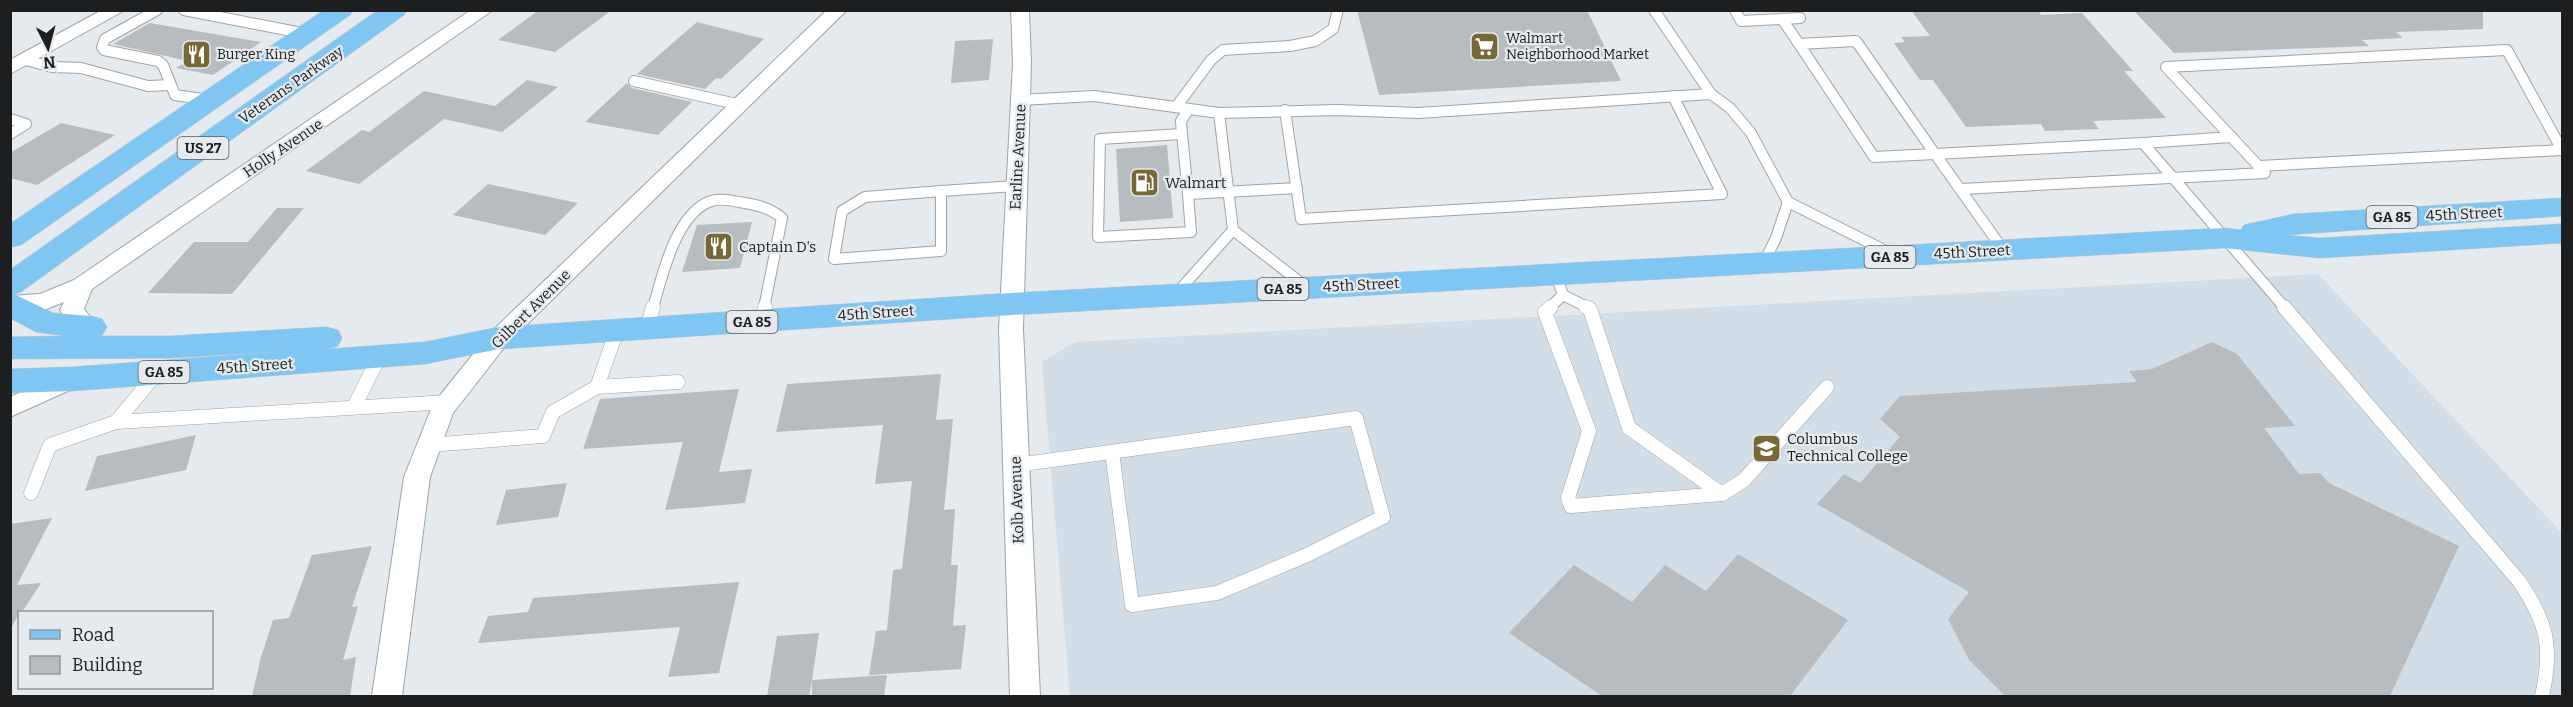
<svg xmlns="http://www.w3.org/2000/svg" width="2573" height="707" viewBox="0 0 2573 707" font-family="Bitter,serif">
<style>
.built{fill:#d2dee7}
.building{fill:#b7bcc0}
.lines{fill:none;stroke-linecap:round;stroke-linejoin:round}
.service-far1-casing{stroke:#9ea3a6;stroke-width:12}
.service-casing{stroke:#9ea3a6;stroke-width:15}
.minor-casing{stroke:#9ea3a6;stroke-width:2}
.primary-casing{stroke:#c4c4c5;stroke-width:1}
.service-far1{stroke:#fff;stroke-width:10}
.service{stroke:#fff;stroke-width:14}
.minor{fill:#fff;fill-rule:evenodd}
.primary{fill:#7fc7f2;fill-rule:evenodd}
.labels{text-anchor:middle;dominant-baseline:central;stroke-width:4.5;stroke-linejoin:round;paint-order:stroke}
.far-poi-label{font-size:14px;fill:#1c1e20;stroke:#e4eaee;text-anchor:start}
.shield{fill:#e4eaee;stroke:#585b5e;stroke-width:1.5}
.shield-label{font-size:14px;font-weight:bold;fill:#1c1e20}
.street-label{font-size:15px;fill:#1c1e20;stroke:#e4eaee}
.poi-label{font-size:15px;fill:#1c1e20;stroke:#e4eaee;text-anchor:start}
</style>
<rect width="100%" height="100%" fill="#e4eaee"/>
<path class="built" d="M2318 274 2562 533V696H1070L1042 362 1075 342Z"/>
<g class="building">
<path d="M539 10H612L555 52 498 40Z"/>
<path d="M1357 10H1587L1621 81 1379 95Z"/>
<path d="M1911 10H2038L2041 15 2082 13 2133 71H2124L2166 118 2093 121 2099 129 2045 131 2041 124 1966 127 1933 80H1920L1894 43 1905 42 1901 37 1930 36Z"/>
<path d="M2483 10V29L2396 32 2403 38 2362 40 2369 46 2174 53 2134 11Z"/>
<path d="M697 22 764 39 721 79 716 78 705 89 637 74Z"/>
<path d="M150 23 261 42 213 75 176 68 188 61 113 44Z"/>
<path d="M993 39 989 80 951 83 955 41Z"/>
<path d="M527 80 558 87 502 132 444 119 359 184 306 171 362 130 369 132 424 91 495 106Z"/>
<path d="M627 83 632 88 692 102 658 135 585 122Z"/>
<path d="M61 123 115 135 37 185 10 178V153Z"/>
<path d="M1167 145 1173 218 1120 222 1116 149Z"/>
<path d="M488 184 578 203 545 235 453 215Z"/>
<path d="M277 208H304L232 294 148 293 194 242H248Z"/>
<path d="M752 222 740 268 682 272 697 225Z"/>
<path d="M2212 342 2237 354 2295 426 2264 428 2299 474 2320 473 2329 483 2459 546 2390 696H2005L1969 660 1948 619 1969 592 1817 504 1844 474 1860 483 1900 437 1880 419 1900 396 2137 382 2129 371 2152 369Z"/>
<path d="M941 374 936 420 953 419 944 510 955 509 951 565H958L953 626 966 625 961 669 869 675 876 631 887 630 893 570 902 569 912 481 875 484 883 425 776 432 787 384Z"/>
<path d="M739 389 719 472 752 469 745 503 665 510 683 442 583 449 600 399Z"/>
<path d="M196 435 186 470 85 491 97 456Z"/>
<path d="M567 483 558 517 496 525 506 490Z"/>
<path d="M52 518 17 585 41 583 22 612H20L10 630V524Z"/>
<path d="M372 546 352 607 358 606 343 660 356 657 350 696H252L261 657 273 620 289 618 312 555Z"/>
<path d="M1738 554 1848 620 1790 696H1602L1509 633 1574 565 1632 602 1665 565 1706 591Z"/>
<path d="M739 582 719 673 668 677 680 627 478 643 488 616 528 612 533 598Z"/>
<path d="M819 633 812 680 887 675 884 696H812V681L809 696H767L777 636Z"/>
</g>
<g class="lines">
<defs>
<g id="service-far1">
<path d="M157 10 105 39 102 47 104 50 158 61 163 65 175 95 209 100"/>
<path d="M184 10 307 34"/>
<path d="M1654 10 1711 94"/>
<path d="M1735 10 1741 21 1800 18"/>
<path d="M1782 19 1799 44"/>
<path d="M1856 41 1935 154 1874 157 1799 44Z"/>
<path d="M26 60 52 67 81 68 148 86 170 85"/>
<path d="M634 81 741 105"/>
<path d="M1020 100 1094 96 1219 113 1337 110 1418 113 1711 94 1730 108 1751 133 1788 202 1892 254"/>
<path d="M1176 107 1211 60 1223 50 1290 46 1315 41 1333 29 1338 10"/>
<path d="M1189 109 1181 121 1182 134 1100 139 1098 237 1191 232 1188 194 1297 188"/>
<path d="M1285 110 1301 219 1722 194 1673 96"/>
<path d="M1219 113 1233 230 1305 286"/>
<path d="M10 119 26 124 10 134"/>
<path d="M1182 134 1188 194"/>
<path d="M2143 143 2232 137"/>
<path d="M1935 154 2004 251"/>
<path d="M1935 154 2143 143 2285 308"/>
<path d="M2259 166 2562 150"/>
<path d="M1961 189 2265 173 2166 67 2507 50 2562 150"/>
<path d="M941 191V251L834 259 842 211 865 197Z"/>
<path d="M941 191 1016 186"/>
<path d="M1763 264 1776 238 1788 202"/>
<path d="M1556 275 1563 295 1589 308"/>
<path d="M1176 294 1233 230"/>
<path d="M653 308C662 276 676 213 711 201 720 198 730 200 739 202 756 205 769 207 782 218L764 308"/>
<path d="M1549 308 1563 295"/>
</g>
<g id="service">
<path d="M1551 307 1545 312 1589 431 1568 498 1571 506 1722 494 1744 480 1827 387"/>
<path d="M1586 307 1590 309 1629 428 1722 494"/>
<path d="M2284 307 2519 581C2547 622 2553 647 2542 696"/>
<path d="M762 321 765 307"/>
<path d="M647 329 653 307"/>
<path d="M156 374 116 422 448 402"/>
<path d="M597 387 678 382"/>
<path d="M354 407 379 357"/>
<path d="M429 445 543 436 553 412 597 387 617 330"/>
<path d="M1016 465 1356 418 1383 517 1307 555 1217 593 1132 605 1112 452"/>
<path d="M31 493 50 445 116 422"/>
</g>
<g id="minor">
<path d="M102 10H125L10 74V60Z"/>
<path d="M471 10H493L92 289 84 309 97 326 93 332C76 336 69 324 60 310L64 302 44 310 10 312V296L40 294 74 280Z"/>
<path d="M827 10H847L507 344 453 413 430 477 402 696H372L404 477 433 404 491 332Z"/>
<path d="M1011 10H1029L1031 63 1023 329 1040 696H1010L999 329 1013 63Z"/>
<path d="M72 370 81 373 84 379 81 385 10 417V397Z"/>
</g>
<g id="primary">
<path d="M324 10H353L350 15 21 245 10 247V224Z"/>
<path d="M378 10H407L404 15 21 292 14 294 53 313 91 316 102 319 107 327 102 335 98 336H171L326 327 338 330 342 338 338 346 328 349 425 342 499 327 1011 293 2224 228 2241 230 2244 225 2294 214 2562 198V216L2285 235 2320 238 2562 224V243L2320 258 2224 248 1011 315 499 349 425 364 72 391 10 393V369L72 367 289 351 171 358 10 359V337L66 336 36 332 10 318V270Z"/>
</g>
</defs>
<use href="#service-far1" class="service-far1-casing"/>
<use href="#service" class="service-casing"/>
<use href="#minor" class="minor-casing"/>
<use href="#primary" class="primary-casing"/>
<use href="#service-far1" class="service-far1"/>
<use href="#service" class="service"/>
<use href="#minor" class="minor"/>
<use href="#primary" class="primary"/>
</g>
<defs>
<symbol id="supermarket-square" viewBox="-11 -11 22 22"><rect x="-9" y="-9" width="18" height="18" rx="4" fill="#786835" stroke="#e4eaee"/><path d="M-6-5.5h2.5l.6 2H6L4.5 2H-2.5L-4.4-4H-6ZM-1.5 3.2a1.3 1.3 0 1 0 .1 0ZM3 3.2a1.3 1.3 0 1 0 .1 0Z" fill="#fff"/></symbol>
<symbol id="restaurant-square" viewBox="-11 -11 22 22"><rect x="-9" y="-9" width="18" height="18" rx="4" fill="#786835" stroke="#e4eaee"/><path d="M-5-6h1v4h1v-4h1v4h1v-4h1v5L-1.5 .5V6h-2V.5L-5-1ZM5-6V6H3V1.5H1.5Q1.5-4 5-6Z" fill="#fff"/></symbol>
<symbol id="fuel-square" viewBox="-11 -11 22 22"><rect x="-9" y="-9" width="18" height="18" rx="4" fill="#786835" stroke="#e4eaee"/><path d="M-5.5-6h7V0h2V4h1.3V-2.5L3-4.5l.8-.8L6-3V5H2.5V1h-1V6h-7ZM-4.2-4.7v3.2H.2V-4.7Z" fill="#fff"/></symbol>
<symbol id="university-square" viewBox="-11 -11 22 22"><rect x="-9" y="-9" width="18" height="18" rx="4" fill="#786835" stroke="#e4eaee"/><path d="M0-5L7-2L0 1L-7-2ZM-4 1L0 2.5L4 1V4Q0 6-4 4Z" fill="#fff"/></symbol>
</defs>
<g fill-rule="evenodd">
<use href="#supermarket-square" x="1468" y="30" width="33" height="33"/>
<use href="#restaurant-square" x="180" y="38" width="33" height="33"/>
<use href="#fuel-square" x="1128" y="166" width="33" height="33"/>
<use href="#restaurant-square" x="702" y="230" width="33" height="33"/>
<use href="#university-square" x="1750" y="432" width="33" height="33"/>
</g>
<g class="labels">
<g class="far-poi-label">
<text x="1506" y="38">Walmart<tspan x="1506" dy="16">Neighborhood Market</tspan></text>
<text x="217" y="54">Burger King</text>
</g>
<g class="shield">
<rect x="177.5" y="137" width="51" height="22" rx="4.5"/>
<rect x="2366.5" y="206" width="51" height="22" rx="4.5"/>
<rect x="1864.5" y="246" width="51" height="22" rx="4.5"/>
<rect x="1257.5" y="278" width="51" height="22" rx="4.5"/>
<rect x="726.5" y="311" width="51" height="22" rx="4.5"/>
<rect x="138.5" y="361" width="51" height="22" rx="4.5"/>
</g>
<g class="shield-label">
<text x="203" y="148">US 27</text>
<text x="2392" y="217">GA 85</text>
<text x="1890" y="257">GA 85</text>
<text x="1283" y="289">GA 85</text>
<text x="752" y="322">GA 85</text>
<text x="164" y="372">GA 85</text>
</g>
<g class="street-label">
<text transform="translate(291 85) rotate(-35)">Veterans Parkway</text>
<text transform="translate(283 148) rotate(-34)">Holly Avenue</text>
<text transform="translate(1018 157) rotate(-87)">Earline Avenue</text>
<text transform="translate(2464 214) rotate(-3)">45th Street</text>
<text transform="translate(1972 252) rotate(-3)">45th Street</text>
<text transform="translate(1361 285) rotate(-3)">45th Street</text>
<text transform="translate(531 309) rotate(-45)">Gilbert Avenue</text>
<text transform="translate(876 313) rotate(-4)">45th Street</text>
<text transform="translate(255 366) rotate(-4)">45th Street</text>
<text transform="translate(1017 500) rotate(-92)">Kolb Avenue</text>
</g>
<g class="poi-label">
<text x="1165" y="183">Walmart</text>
<text x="739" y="247">Captain D's</text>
<text x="1787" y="439">Columbus<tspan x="1787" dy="17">Technical College</tspan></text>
</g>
</g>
<rect width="2573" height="707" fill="none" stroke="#1c1e20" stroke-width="24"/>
<rect x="18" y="611" width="195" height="78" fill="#e4eaee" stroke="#94989c" stroke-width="1.5"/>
<rect x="30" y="630" width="30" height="9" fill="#7fc7f2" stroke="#94989c" stroke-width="1.5"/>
<text x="72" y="641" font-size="18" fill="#1c1e20">Road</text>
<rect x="30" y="656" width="30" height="18" fill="#b7bcc0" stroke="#94989c" stroke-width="1.5"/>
<text x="72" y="671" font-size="18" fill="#1c1e20">Building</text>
<g transform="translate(48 48) rotate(174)" stroke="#e4eaee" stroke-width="4.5" paint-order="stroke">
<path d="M0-4.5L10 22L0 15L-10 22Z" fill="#1c1e20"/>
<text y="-9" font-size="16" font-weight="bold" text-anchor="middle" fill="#1c1e20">N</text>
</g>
</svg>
